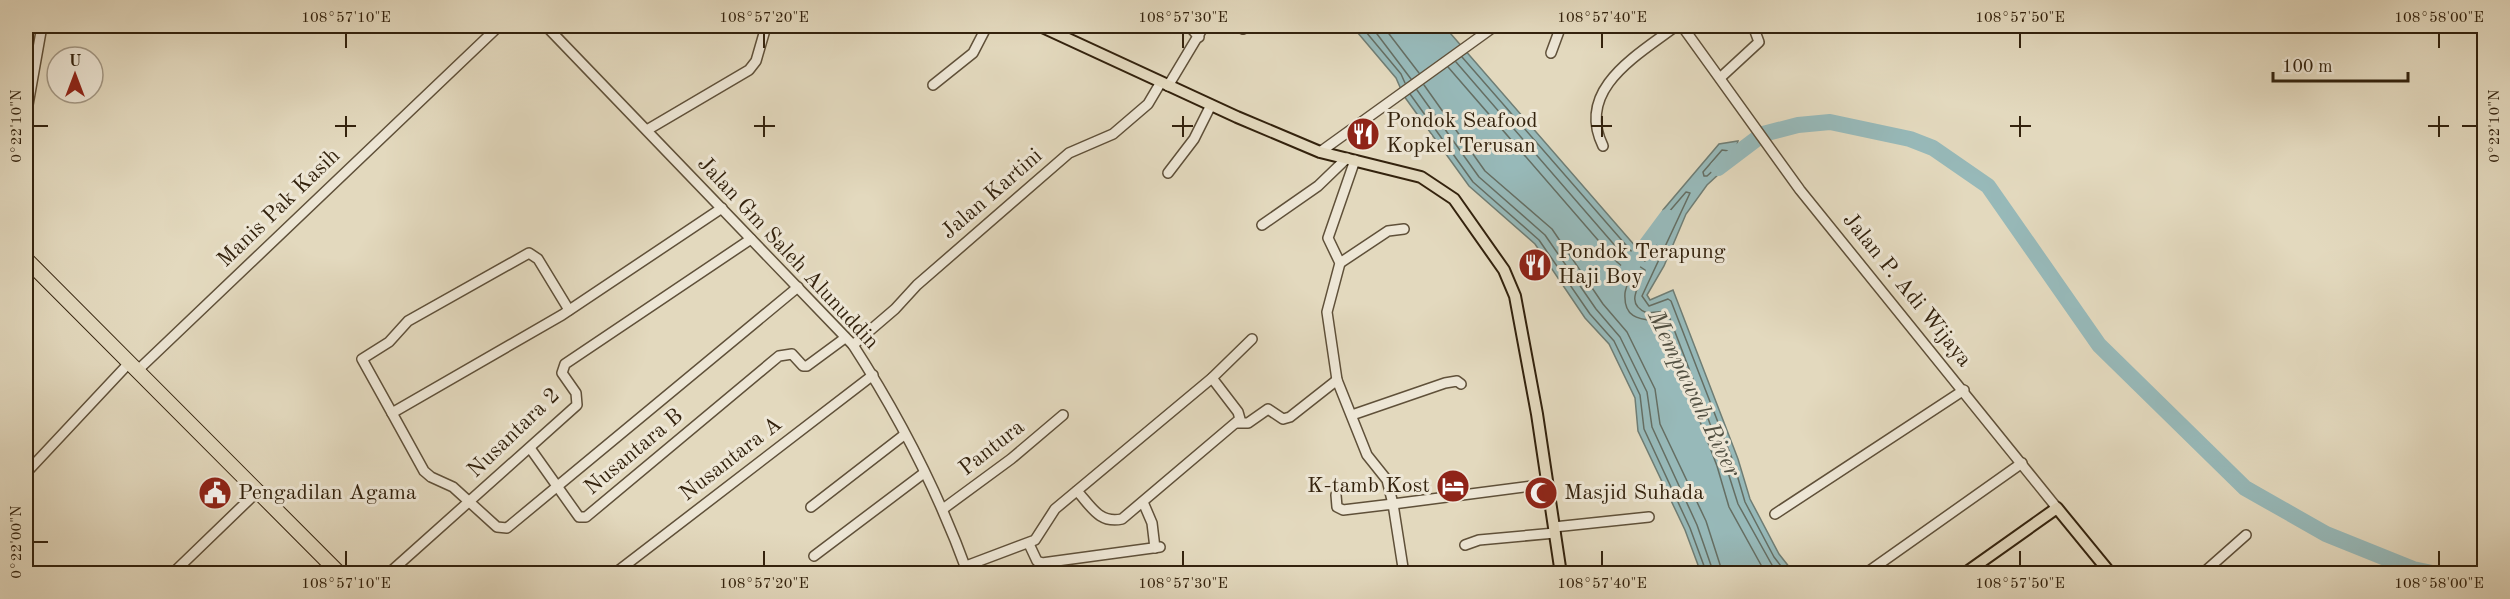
<svg xmlns="http://www.w3.org/2000/svg" width="2510" height="599" viewBox="0 0 2510 599" font-family="'Old Standard TT',serif">
<style>
.water{fill:#97b9b9;stroke:#6f7d74;stroke-width:1.5}
.lines{fill:none;stroke-linecap:round;stroke-linejoin:round}
.shore{stroke:#656e63;stroke-width:1.5}
.river{stroke:#97b9b9;stroke-width:16}
.minor-casing{stroke:#5f5039;stroke-width:12}
.major-casing{stroke:#33220d;stroke-width:14}
.highway-casing{stroke:#33220d;stroke-width:16}
.minor{stroke:#ede6d5;stroke-width:9}
.major{stroke:#e3d9be;stroke-width:10}
.highway{stroke:#e3d9be;stroke-width:14}
.ticks{fill:none;stroke:#33220d;stroke-width:2}
.labels{text-anchor:middle;dominant-baseline:central;stroke-width:6;stroke-linejoin:round;paint-order:stroke}
.poi-label{font-size:22px;fill:#33220d;stroke:#ede6d5;text-anchor:start}
.street-label{font-size:22px;fill:#33220d;stroke:#ede6d5}
.water-label{font-size:24px;font-style:italic;fill:#514f41;stroke:#ede6d5}
.neatline{fill:none;stroke:#33220d;stroke-width:2}
.ticks-label{font-size:15px;text-anchor:middle;fill:#33220d}
</style>
<rect width="100%" height="100%" fill="#e3d9be"/>
<filter id="stains"><feTurbulence type="fractalNoise" baseFrequency=".00333" numOctaves="4"/><feColorMatrix values="0 0 0 0 .2 0 0 0 0 .09 0 0 0 0 .02 0 0 0 .5 -.17"/></filter>
<radialGradient id="worn" r=".72"><stop offset=".6" stop-color="#630" stop-opacity="0"/><stop offset="1" stop-color="#630" stop-opacity=".3"/></radialGradient>
<path class="water" d="M1352 26H1444L1643 255 1651 243 1663 210 1719 144 1738 141 1733 161 1707 185 1686 214 1664 266 1647 295 1650 300 1673 290 1738 459 1750 499 1779 554 1794 573H1701L1685 530 1638 431 1635 398 1609 344 1585 318 1535 244 1469 186 1404 96 1396 78Z"/>
<g class="lines">
<g class="shore">
<path d="M1361 26 1401 74 1405 83"/>
<path d="M1371 26 1411 79"/>
<path d="M1383 26 1419 73"/>
<path d="M1462 57 1639 260 1645 261 1651 257 1668 213 1686 192 1690 193 1642 296 1649 306 1668 299 1671 301 1733 461 1745 502 1774 557 1787 574"/>
<path d="M1456 62 1624 256 1645 270C1641 285 1623 303 1647 313L1667 311 1725 463 1738 504 1777 574"/>
<path d="M1448 67 1617 262 1631 274C1630 280 1626 286 1625 293 1623 322 1645 319 1662 322L1717 466 1729 507 1766 574"/>
<path d="M1424 85 1485 171 1552 229 1603 304 1627 332 1655 389 1660 424 1706 521 1723 574"/>
<path d="M1417 90 1479 177 1545 235 1596 309 1620 337 1647 392 1652 427 1697 525 1714 574"/>
<path d="M1410 94 1473 182 1539 240 1590 314 1614 341 1640 395 1644 429 1690 528 1707 574"/>
<path d="M1722 150 1729 151 1727 158 1707 176H1704L1703 172Z"/>
</g>
<g class="river">
<path d="M1718 168 1763 134 1798 125 1830 122 1910 139 1933 148 1988 186 2099 345 2245 488 2326 534 2413 569 2437 574"/>
<path d="M1627 271 1667 217"/>
</g>
<defs>
<g id="minor">
<path d="M546 26 853 345C899 416 939 494 968 574"/>
<path d="M1189 26 1199 37"/>
<path d="M1236 26 1243 29 1250 26"/>
<path d="M1682 26 1800 190 2057 508"/>
<path d="M1551 53 1561 26"/>
<path d="M1720 78 1759 42 1753 26"/>
<path d="M933 85 973 53 987 26"/>
<path d="M1168 86 1204 26"/>
<path d="M26 116 42 26"/>
<path d="M647 130 749 70 756 61 765 30"/>
<path d="M1603 146C1575 89 1638 55 1676 26"/>
<path d="M1320 152 1495 26"/>
<path d="M1355 160 1328 238 1340 263 1327 312 1337 380 1367 455 1387 480 1393 504 1547 484"/>
<path d="M1168 173 1194 139 1211 105"/>
<path d="M722 208 562 315 392 413 424 471 431 477 453 487 497 527 507 528 798 287"/>
<path d="M1262 225 1318 186 1347 158"/>
<path d="M1340 263 1388 231 1404 229"/>
<path d="M853 345 895 309 917 285 1069 153 1113 134 1148 104 1161 82"/>
<path d="M138 370 499 26"/>
<path d="M392 413 362 359 389 342 408 321 529 253 538 259 569 310"/>
<path d="M1352 415 1445 383 1457 381 1461 384"/>
<path d="M1237 423H1248L1268 409 1283 419 1290 417 1337 380"/>
<path d="M530 448 579 517H586L779 356 792 354 803 366H807L845 338"/>
<path d="M26 473 130 362"/>
<path d="M1077 491C1091 506 1099 524 1122 519L1240 419 1238 412 1212 378"/>
<path d="M1336 495 1337 507 1343 510 1393 504 1404 574"/>
<path d="M1143 502 1152 523 1155 548"/>
<path d="M811 507 904 435"/>
<path d="M943 509 1011 459 1063 415"/>
<path d="M1775 514 1964 390"/>
<path d="M1554 527 1649 517"/>
<path d="M1029 544 1037 561 1042 563 1160 547"/>
<path d="M1465 545 1479 540 1555 533"/>
<path d="M814 556 924 473"/>
<path d="M966 566 1035 540 1055 509 1212 378 1252 339"/>
<path d="M172 574 259 490"/>
<path d="M388 574 577 405 576 393 562 373 565 364 751 239"/>
<path d="M614 574 873 375"/>
<path d="M1865 574 2022 463"/>
<path d="M2202 574 2246 535"/>
</g>
<g id="major">
<path d="M1040 26 1237 117 1320 152 1421 177 1454 199 1504 270 1515 296 1537 414 1561 574"/>
<path d="M1964 574 2057 508 2111 574"/>
</g>
<path id="highway" d="M26 259 340 574"/>
</defs>
<use href="#minor" class="minor-casing"/>
<use href="#major" class="major-casing"/>
<use href="#highway" class="highway-casing"/>
<use href="#minor" class="minor"/>
<use href="#major" class="major"/>
<use href="#highway" class="highway"/>
</g>
<path class="ticks" d="M346 33V48M764 33V48M1183 33V48M1602 33V48M2020 33V48M2439 33V48M346 116V137M764 116V137M1183 116V137M1602 116V137M2020 116V137M2439 116V137M33 126H48M335 126H356M754 126H775M1172 126H1193M1591 126H1612M2010 126H2031M2428 126H2449M2462 126H2477M33 542H48M346 551V566M764 551V566M1183 551V566M1602 551V566M2020 551V566M2439 551V566"/>
<defs>
<symbol id="restaurant-disc" viewBox="-11 -11 22 22"><circle r="9.5" fill="#8f2418" stroke="#ede6d5"/><path d="M-5-6h1v4h1v-4h1v4h1v-4h1v5L-1.5 .5V6h-2V.5L-5-1ZM5-6V6H3V1.5H1.5Q1.5-4 5-6Z" fill="#fff"/></symbol>
<symbol id="hotel-disc" viewBox="-11 -11 22 22"><circle r="9.5" fill="#8f2418" stroke="#ede6d5"/><path d="M-6-4.5h1.5V1H6V5H4.5V3h-9V5H-6ZM-4 0a1.8 1.8 0 1 1 3.6 0ZM.5 0V-2.5h3Q6-2.5 6 0Z" fill="#fff"/></symbol>
<symbol id="civic-disc" viewBox="-11 -11 22 22"><circle r="9.5" fill="#8f2418" stroke="#ede6d5"/><path d="M-.6-6.5H3V-4.5H.6V-3L4-1V1h2V6H-6V1h2V-1L-.6-3ZM-1.2 2.5V6h2.4V2.5Z" fill="#fff"/></symbol>
<symbol id="mosque-disc" viewBox="-11 -11 22 22"><circle r="9.5" fill="#8f2418" stroke="#ede6d5"/><path d="M3.5-4.9A6 6 0 1 0 3.5 4.9A5 5 0 1 1 3.5-4.9Z" fill="#fff"/></symbol>
</defs>
<g fill-rule="evenodd">
<use href="#restaurant-disc" x="1344" y="115" width="38" height="38"/>
<use href="#restaurant-disc" x="1516" y="246" width="38" height="38"/>
<use href="#hotel-disc" x="1434" y="467" width="38" height="38"/>
<use href="#civic-disc" x="196" y="474" width="38" height="38"/>
<use href="#mosque-disc" x="1522" y="474" width="38" height="38"/>
</g>
<g class="labels">
<g class="poi-label">
<text x="1386" y="121">Pondok Seafood<tspan x="1386" dy="25">Kopkel Terusan</tspan></text>
<text x="1558" y="252">Pondok Terapung<tspan x="1558" dy="25">Haji Boy</tspan></text>
<text x="1430" y="486" text-anchor="end">K-tamb Kost</text>
<text x="238" y="493">Pengadilan Agama</text>
<text x="1564" y="493">Masjid Suhada</text>
</g>
<g class="street-label">
<text transform="translate(992 194) rotate(-41)">Jalan Kartini</text>
<text transform="translate(279 208) rotate(-44)">Manis Pak Kasih</text>
<text transform="translate(788 253) rotate(47)">Jalan Gm Saleh Alunuddin</text>
<text transform="translate(1907 290) rotate(51)">Jalan P. Adi Wijaya</text>
<text transform="translate(514 433) rotate(-44)">Nusantara 2</text>
<text transform="translate(992 448) rotate(-38)">Pantura</text>
<text transform="translate(634 452) rotate(-40)">Nusantara B</text>
<text transform="translate(731 459) rotate(-38)">Nusantara A</text>
</g>
<g class="water-label">
<text transform="translate(1693 394) rotate(64)">Mempawah River</text>
</g>
</g>
<rect width="2510" height="599" fill="none" stroke="#e3d9be" stroke-width="66"/>
<g transform="translate(75 75)"><circle r="28" fill="#ede6d5" stroke="#a39885" stroke-width="1.5"/>
<path d="M0-4.5L10 22L0 15L-10 22Z" fill="#8f2418"/>
<text y="-9" font-size="16" font-weight="bold" text-anchor="middle" fill="#33220d">U</text>
</g>
<path d="M2273 72v9h135v-9" fill="none" stroke="#33220d" stroke-width="3"/>
<text x="2282" y="72" font-size="18" fill="#33220d" stroke="#ede6d5" stroke-width="4.5" paint-order="stroke">100 m</text>
<rect x="33" y="33" width="2444" height="533" class="neatline"/>
<g class="ticks-label">
<text x="346" y="22">108°57'10"E</text>
<text x="764" y="22">108°57'20"E</text>
<text x="1183" y="22">108°57'30"E</text>
<text x="1602" y="22">108°57'40"E</text>
<text x="2020" y="22">108°57'50"E</text>
<text x="2439" y="22">108°58'00"E</text>
<text transform="translate(16 126) rotate(-90)" y="5">0°22'10"N</text>
<text transform="translate(2494 126) rotate(-90)" y="5">0°22'10"N</text>
<text transform="translate(16 542) rotate(-90)" y="5">0°22'00"N</text>
<text x="346" y="588">108°57'10"E</text>
<text x="764" y="588">108°57'20"E</text>
<text x="1183" y="588">108°57'30"E</text>
<text x="1602" y="588">108°57'40"E</text>
<text x="2020" y="588">108°57'50"E</text>
<text x="2439" y="588">108°58'00"E</text>
</g>
<rect width="100%" height="100%" filter="url(#stains)"/>
<rect width="100%" height="100%" fill="url(#worn)"/>
</svg>
